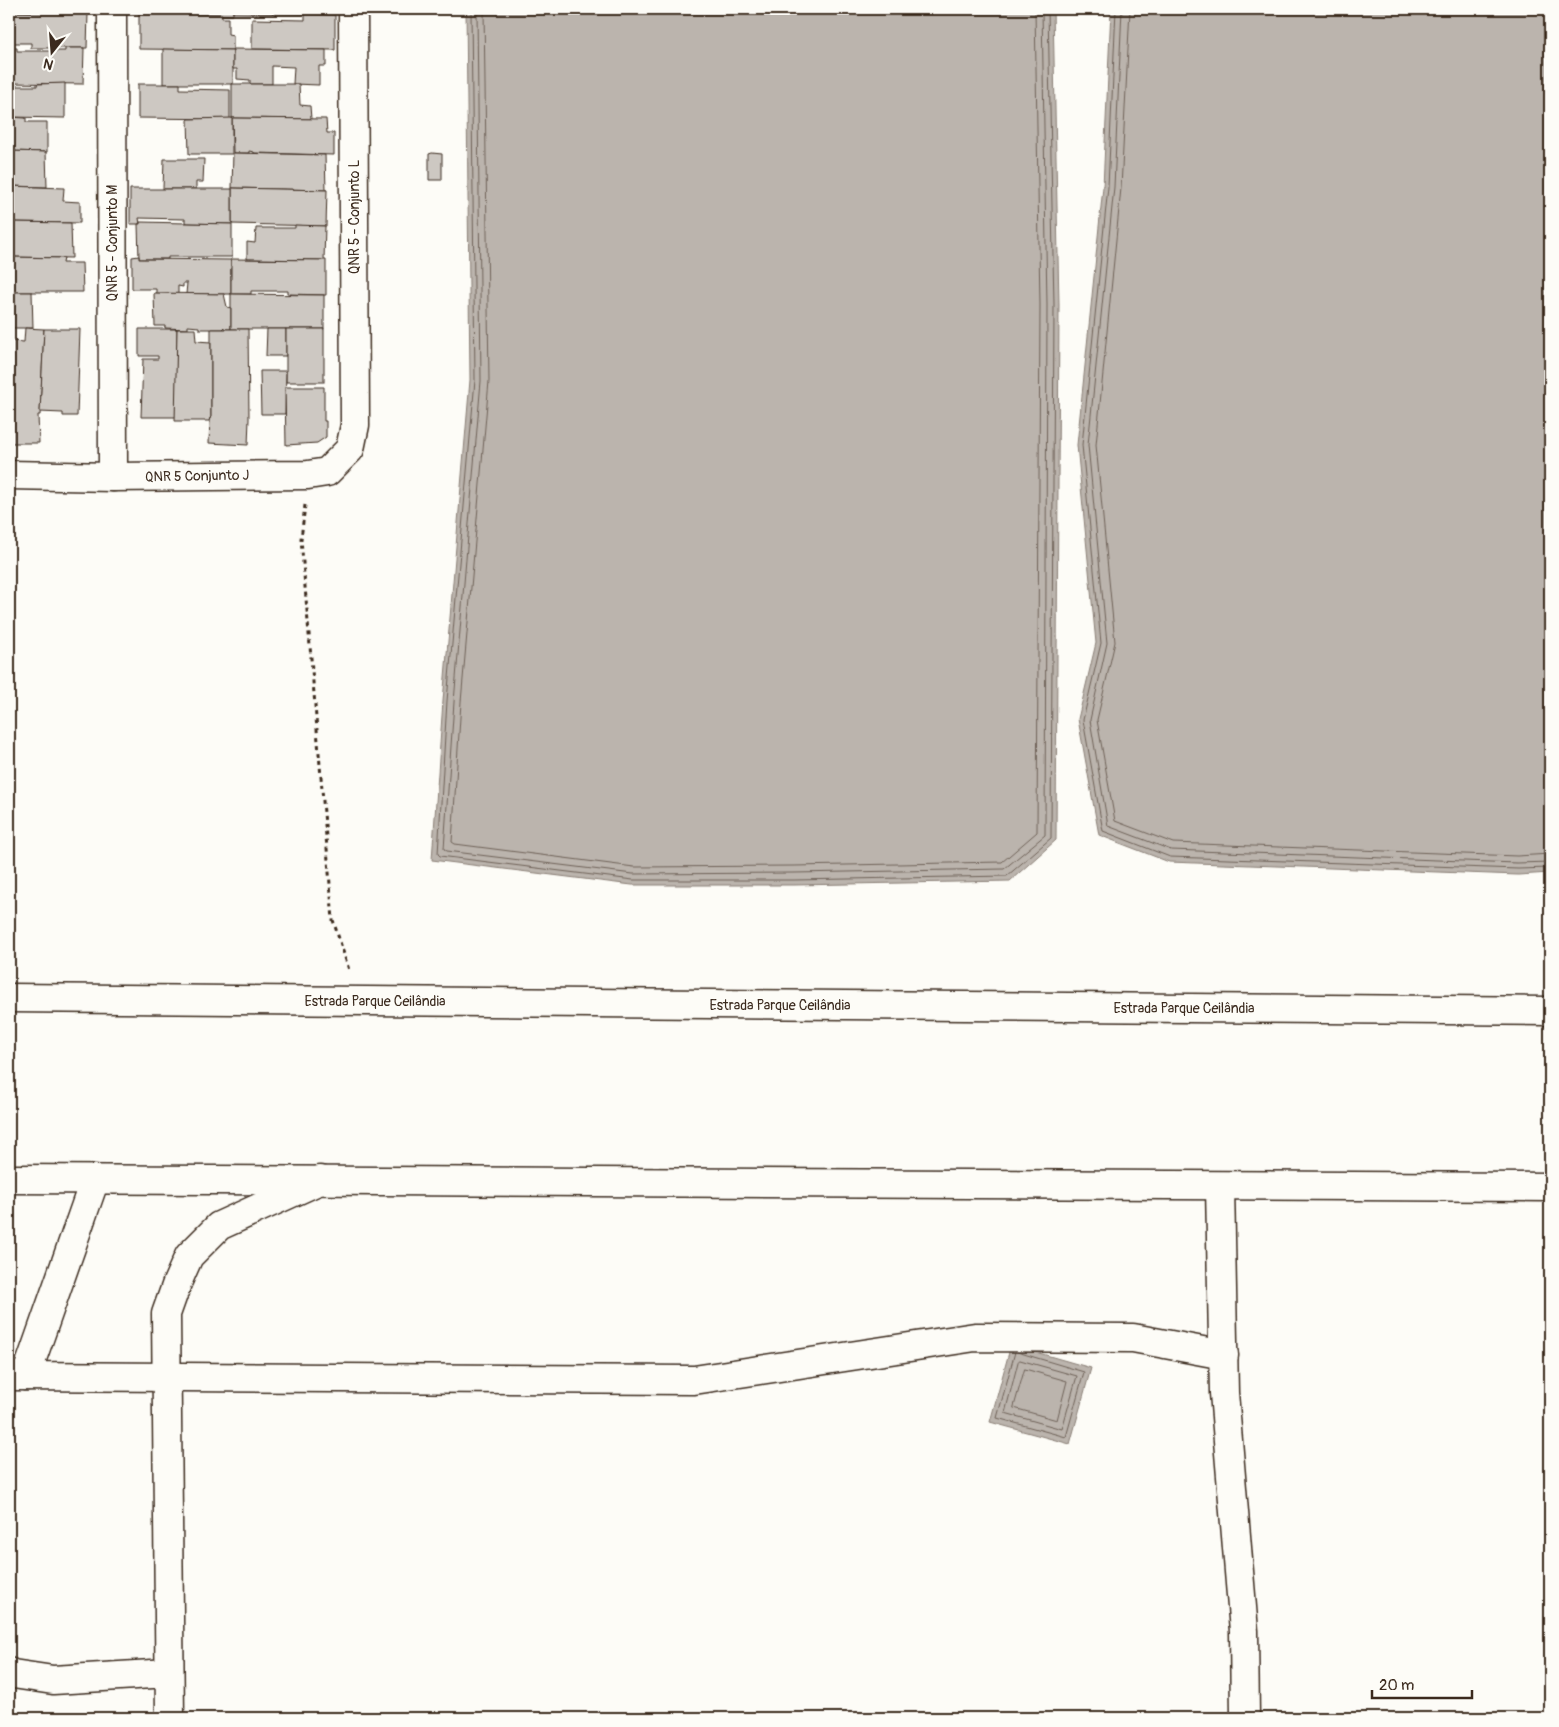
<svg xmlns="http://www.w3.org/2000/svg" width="1559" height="1727" viewBox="0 0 1559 1727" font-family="Pangolin,sans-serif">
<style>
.water{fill:#bbb4ad;stroke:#887d74}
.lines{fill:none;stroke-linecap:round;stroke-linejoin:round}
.shore{stroke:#6e6157;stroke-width:1}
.building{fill:#cdc8c2;stroke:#3b2a1e}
.minor-casing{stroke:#3b2a1e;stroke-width:31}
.highway-casing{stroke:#3b2a1e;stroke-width:31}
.path{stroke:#3b2a1e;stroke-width:3;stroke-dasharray:4 4;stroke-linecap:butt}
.minor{stroke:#fdfcf7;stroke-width:28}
.highway{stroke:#fdfcf7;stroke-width:28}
.labels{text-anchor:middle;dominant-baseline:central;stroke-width:4.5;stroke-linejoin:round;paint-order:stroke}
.street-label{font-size:14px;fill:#3b2a1e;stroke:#fdfcf7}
</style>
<rect width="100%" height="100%" fill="#fdfcf7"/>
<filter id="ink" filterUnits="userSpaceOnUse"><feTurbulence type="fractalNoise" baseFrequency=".02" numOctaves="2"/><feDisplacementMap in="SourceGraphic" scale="10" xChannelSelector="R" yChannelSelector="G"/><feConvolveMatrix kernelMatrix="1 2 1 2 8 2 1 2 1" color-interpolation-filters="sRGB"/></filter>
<g filter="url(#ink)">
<g class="water">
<path d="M466 9H1053L1059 305 1056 840 1010 881 794 885H632L432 860 443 701 470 380Z"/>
<path d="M1111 9H1550V873L1518 875 1169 862 1099 835 1078 719 1096 643 1077 445 1103 187Z"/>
<path d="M1011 1345 1091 1368 1070 1444 990 1422Z"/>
</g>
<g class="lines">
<g class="shore">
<path d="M471 9 475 380 447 701 438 854 440 856 633 880H794L1007 876 1051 838 1054 305 1048 9"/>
<path d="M477 9 481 381 454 702 444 849 447 851 633 874 794 873 1004 869 1045 835 1047 305 1042 9"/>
<path d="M484 9 489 381 461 702 452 842 455 844 634 867 794 866 1002 862 1037 832 1040 305 1035 9"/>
<path d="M1116 9 1108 187 1082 445 1101 643 1083 720 1103 831 1170 857 1518 869 1550 868"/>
<path d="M1122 9 1114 187 1088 445 1107 643 1090 720 1108 826 1171 850 1517 863 1550 862"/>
<path d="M1130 9 1121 188 1096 445 1115 642 1097 720 1115 821 1173 843 1517 856 1550 854"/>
<path d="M1015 1352 997 1418 1066 1437 1084 1372 1017 1352"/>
<path d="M1020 1360 1077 1376 1062 1429 1005 1413 1018 1362Z"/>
<path d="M1025 1369 1067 1381 1057 1420 1014 1408Z"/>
</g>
</g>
<g class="building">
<rect x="9" y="9" width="25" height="3"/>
<rect x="49" y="9" width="34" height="4"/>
<path d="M138 9H233V15L139 13H138Z"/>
<path d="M233 9H309V14L233 13Z"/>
<path d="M9 12 88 13 87 48H31V43H9Z"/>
<path d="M139 13 222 14V18H228V34L233 35V50L139 49Z"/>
<path d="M305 14 335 15V50L252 49V19L305 20Z"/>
<path d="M9 48H17V51H65V48H84L83 84 9 83Z"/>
<path d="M163 49 233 50V84H163Z"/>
<path d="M233 49 326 50V66H319V85L293 84 294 67 272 66V84H250V80L237 79V69H233Z"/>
<path d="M65 83V118L9 117V86H37V84Z"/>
<path d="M138 84H180V89L230 90V119L138 118Z"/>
<path d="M232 84H299L300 105 310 106 311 119 232 118Z"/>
<path d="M9 117 26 118V122H47V152L9 151Z"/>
<path d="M232 118 326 119 327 133H334V155L254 153V152L249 151V153H233Z"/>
<path d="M232 118V154H189L188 119Z"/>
<path d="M9 151 46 152 47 187 9 186Z"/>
<path d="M233 153 325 155 326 190 232 188Z"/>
<path d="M432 153 442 154V180H429V154Z"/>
<path d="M164 159H204L203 182H196V189H163Z"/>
<path d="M9 186 64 188 63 201 80 202V223L9 222Z"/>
<path d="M232 188 327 190 326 226 232 224Z"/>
<path d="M130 189H232V224L185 223V219L139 218 140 224H130Z"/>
<path d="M9 222 71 223 72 258 9 257Z"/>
<path d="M140 222 232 224V257H168V259H139L138 224H140Z"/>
<path d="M295 225 325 226 324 260 247 259V242L255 243 256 228H295Z"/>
<path d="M139 256V259L231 260V294H186L187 283H183V287L178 286V294L156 293V289H132V257Z"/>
<path d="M9 257 64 258 63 263H82L83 292H9Z"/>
<path d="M231 259 326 260V295L288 294V291H251V294H231Z"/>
<path d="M9 292H32L33 328H9Z"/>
<path d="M154 293 224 294 227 307 231 308V329H224V327L222 329H199V327L188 326V329L165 328V326H155Z"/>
<path d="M231 294 324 295V329H231Z"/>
<path d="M25 328 44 329 40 415H38L39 443H9L10 341 24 342Z"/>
<path d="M44 329H80L77 416H63V413L40 412Z"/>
<path d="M139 329H177L176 417H141L143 359H158V356H139Z"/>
<path d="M177 329H195L196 341 211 342V418H210L209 421H175Z"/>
<path d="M211 329H248L249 419 248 445 209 443 210 418H211Z"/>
<path d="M267 329H286V356H266Z"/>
<rect x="286" y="329" width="38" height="53"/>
<path d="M260 371H286L285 414H261Z"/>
<path d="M285 387H324V421H326V437L317 443 286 445Z"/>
</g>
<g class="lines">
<defs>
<g id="minor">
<path d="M112 9 113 477"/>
<path d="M9 475 113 477 308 475 327 472 350 449 355 425 353 9"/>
<path d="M1220 1186 1224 1393 1244 1631 1245 1718"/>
<path d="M9 1376 694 1380 975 1337 1133 1338 1224 1355"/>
<path d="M26 1376 95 1179"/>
<path d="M9 1672 13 1674 53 1680 169 1673"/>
<path d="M170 1718 166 1314 177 1283 189 1256 219 1226 320 1180"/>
</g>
<g id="highway">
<path d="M9 998 1550 1011"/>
<path d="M9 1179 1550 1187"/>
</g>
</defs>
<use href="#minor" class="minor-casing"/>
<use href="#highway" class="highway-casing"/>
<path class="path" d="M305 505 301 539 333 920 349 970"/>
<use href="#minor" class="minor"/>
<use href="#highway" class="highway"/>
</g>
</g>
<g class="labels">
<g class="street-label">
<text transform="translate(354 217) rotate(-90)">QNR 5 - Conjunto L</text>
<text transform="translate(112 243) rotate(-90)">QNR 5 - Conjunto M</text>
<text transform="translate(197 476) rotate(-1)">QNR 5 Conjunto J</text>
<text x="375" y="1001">Estrada Parque Ceilândia</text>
<text x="780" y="1005">Estrada Parque Ceilândia</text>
<text x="1184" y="1008">Estrada Parque Ceilândia</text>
</g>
</g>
<rect width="1559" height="1727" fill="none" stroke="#fdfcf7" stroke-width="30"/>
<rect x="15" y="15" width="1529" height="1697" fill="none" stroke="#3b2a1e" stroke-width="2" filter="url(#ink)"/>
<g transform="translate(52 52) rotate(197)" stroke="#fdfcf7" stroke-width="4" paint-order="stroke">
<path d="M0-4L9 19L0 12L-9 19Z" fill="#3b2a1e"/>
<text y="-8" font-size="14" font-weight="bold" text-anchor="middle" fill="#3b2a1e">N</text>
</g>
<path d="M1372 1690v8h100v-8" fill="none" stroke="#3b2a1e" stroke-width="2.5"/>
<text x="1379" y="1690" font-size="15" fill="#3b2a1e" stroke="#fdfcf7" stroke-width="4" paint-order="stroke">20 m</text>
</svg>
